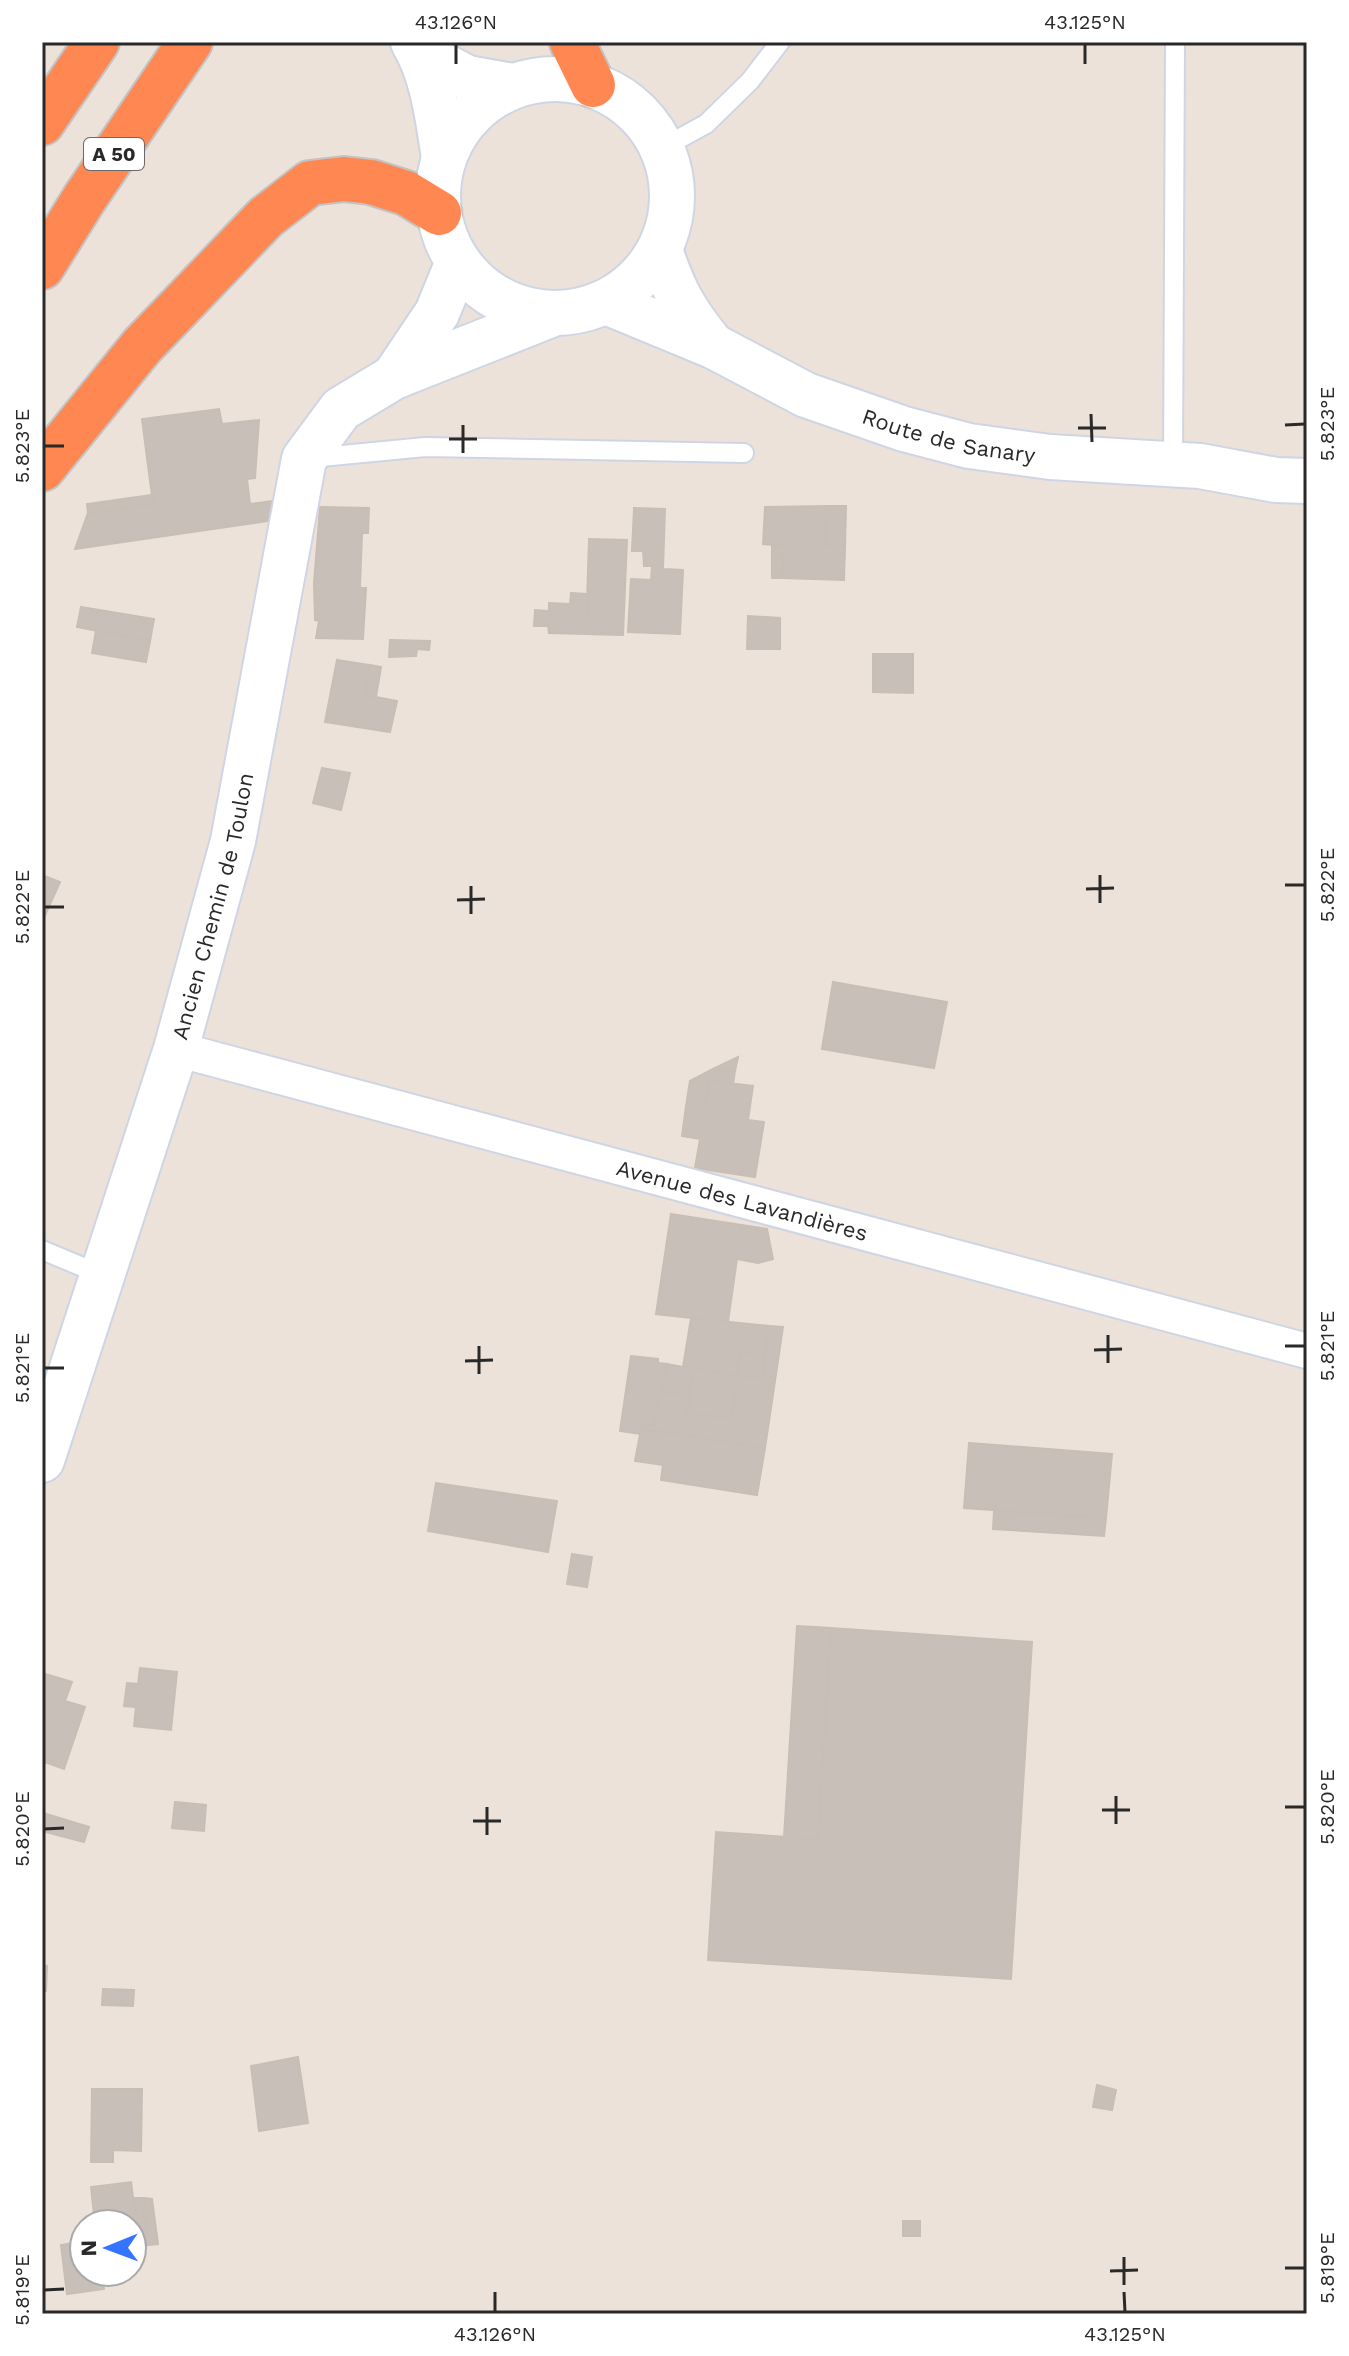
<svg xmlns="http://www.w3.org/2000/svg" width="1349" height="2356" viewBox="0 0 1349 2356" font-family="'Work Sans',sans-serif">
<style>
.building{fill:#c8bfb9;stroke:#c8beb3;stroke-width:2}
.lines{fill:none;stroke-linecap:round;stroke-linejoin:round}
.service-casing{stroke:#ced5e4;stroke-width:22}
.minor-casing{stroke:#ced5e4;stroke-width:38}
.secondary-casing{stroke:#ced5e4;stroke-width:48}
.motorway-casing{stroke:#c3c3c3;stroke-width:48}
.service{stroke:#fff;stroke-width:18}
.minor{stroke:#fff;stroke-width:34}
.secondary{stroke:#fff;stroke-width:44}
.motorway{stroke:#ff8752;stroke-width:44}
.ticks{fill:none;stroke:#292929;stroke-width:3}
.labels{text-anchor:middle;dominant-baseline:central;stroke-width:7;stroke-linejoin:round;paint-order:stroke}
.shield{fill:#fff;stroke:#696969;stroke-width:2}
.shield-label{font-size:20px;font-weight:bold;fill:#292929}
.street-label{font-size:22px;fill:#292929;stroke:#fff}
.neatline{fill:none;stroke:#292929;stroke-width:3}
.ticks-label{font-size:20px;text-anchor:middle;fill:#292929}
</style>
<rect width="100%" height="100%" fill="#ede2d9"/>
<g class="building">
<path d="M219 409 222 424 259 420 255 478 247 479 250 504 279 500 282 519 75 549 88 513 153 504 142 419Z"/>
<path d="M152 495 153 504 88 513 87 504Z"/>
<path d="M827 506H846L845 547 824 545Z"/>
<path d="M827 506 824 545 845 547 844 580 782 578 784 546 763 544 765 507Z"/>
<path d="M320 507 369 508 368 533H362L360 588H366L363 639 316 638 319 621 315 620 314 583Z"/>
<path d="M634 508 665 509 663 569 683 570 680 634 628 632 631 579 651 580 652 566H644L643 551H632Z"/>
<path d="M589 539 627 540 623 635 586 634Z"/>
<path d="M772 545 784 546 782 578H772Z"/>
<path d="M571 593 587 594 586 634 549 633 548 626H534L535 610 549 611V603L570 604Z"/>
<path d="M81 607 154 619 150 641 77 627Z"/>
<path d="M748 616 780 618V649H747Z"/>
<path d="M96 631 150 641 146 662 92 653Z"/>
<path d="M390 640 430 641 429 650 417 649 416 656 389 657Z"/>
<path d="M873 654H913V693L873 692Z"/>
<path d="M337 660 370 665 365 695 397 701 390 732 325 722Z"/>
<path d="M370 665 381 667 376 697 365 695Z"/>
<path d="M322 768 350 773 341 810 313 803Z"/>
<path d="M42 875 60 882 42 922Z"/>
<path d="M833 982 947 1002 934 1068 822 1049Z"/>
<path d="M738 1057 735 1071 711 1070Z"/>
<path d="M711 1070 735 1071 733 1084 709 1081 705 1108 686 1106 690 1081Z"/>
<path d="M709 1081 753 1086 748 1120 764 1122 755 1177 695 1168 700 1139 682 1136 686 1106 705 1108Z"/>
<path d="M671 1214 767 1229 773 1259 758 1263 737 1259 728 1322 656 1314Z"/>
<path d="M691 1318 769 1326 765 1356 740 1353 737 1375 683 1367Z"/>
<path d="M769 1326 783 1327 765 1448 641 1429 642 1426 654 1425 659 1391 689 1395 687 1413 732 1418 737 1375 762 1379Z"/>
<path d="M740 1353 765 1356 762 1379 737 1375Z"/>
<path d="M631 1356 658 1359V1363L667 1364 663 1392 659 1391 654 1425 642 1426 640 1434 620 1431Z"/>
<path d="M667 1364 694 1369 689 1395 663 1392Z"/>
<path d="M694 1369 737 1375 732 1418 687 1413Z"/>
<path d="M641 1429 765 1448 757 1495 661 1480 663 1465 635 1461Z"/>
<path d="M969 1443 1112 1454 1106 1518 964 1508Z"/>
<path d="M436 1483 557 1501 548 1552 428 1531Z"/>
<path d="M994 1511 1106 1518 1104 1536 993 1529Z"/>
<path d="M572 1554 592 1557 587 1587 567 1584Z"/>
<path d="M797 1626 831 1628 818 1839 784 1837Z"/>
<path d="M831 1628 1032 1642 1011 1979 708 1960 716 1832 818 1839Z"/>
<path d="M140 1668 177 1672 171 1730 134 1726 136 1707 124 1706 127 1683 138 1684Z"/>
<path d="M42 1673 72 1682 65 1701 85 1707 64 1769 42 1761Z"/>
<path d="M175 1802 206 1805 204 1831 172 1828Z"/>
<path d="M43 1813 89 1827 84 1842 42 1831Z"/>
<path d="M42 1965 47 1966 46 1991H42Z"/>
<path d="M103 1989 134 1990 133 2006 102 2005Z"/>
<path d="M298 2057 308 2123 259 2131 251 2066Z"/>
<path d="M1097 2085 1116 2090 1112 2110 1093 2107Z"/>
<path d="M92 2089H142L141 2151 113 2150V2162H91Z"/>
<path d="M131 2182 138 2233 132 2234V2224H95L91 2187Z"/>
<path d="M134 2198H144L145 2232 138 2233Z"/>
<path d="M144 2198 152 2199 158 2244 139 2246 138 2233 145 2232Z"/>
<rect x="903" y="2221" width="17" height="15"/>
<path d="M84 2241V2272H102L104 2289 67 2294 61 2245Z"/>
</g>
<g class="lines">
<defs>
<g id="service">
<path d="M662 148 706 124 750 81 780 42"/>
<path d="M311 458 425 447 744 453"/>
<path d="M1173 464 1175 42"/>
<path d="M42 1250 102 1275"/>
</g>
<g id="minor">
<path id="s1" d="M176 1049 1307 1351"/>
</g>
<g id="secondary">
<path d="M413 42C433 75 438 120 444 158"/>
<path d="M420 53 467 78 513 86"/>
<circle cx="555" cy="196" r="117"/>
<path d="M660 250C674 292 685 312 713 346"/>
<path id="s2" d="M606 302 715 347 806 395 904 429 969 446 1050 457 1200 466 1276 480 1307 481"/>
<path d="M394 377 437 313 458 262"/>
<path id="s3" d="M42 1460 176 1049 233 841 304 459 341 409 394 377 553 314"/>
</g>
<g id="motorway">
<path d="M572 42 593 85"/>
<path d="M42 123 97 42"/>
<path d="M42 267 84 199 190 42"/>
<path d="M42 469 142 346 266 217 310 183 344 179 371 182 406 193 439 213"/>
</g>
</defs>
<use href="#service" class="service-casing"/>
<use href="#minor" class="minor-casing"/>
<use href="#secondary" class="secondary-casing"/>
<use href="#motorway" class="motorway-casing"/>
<use href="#service" class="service"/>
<use href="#minor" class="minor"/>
<use href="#secondary" class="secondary"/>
<use href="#motorway" class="motorway"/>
</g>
<path class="ticks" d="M456 44V64M1085 44V64M1091 414 1092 442M463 425V453M1285 425 1305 424M1078 428H1106M449 439H477M44 446H64M1100 875V903M1285 885H1305M471 886V914M1086 889 1114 888M457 900 485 899M44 907H64M1108 1335V1363M479 1346V1374M1285 1346H1305M1094 1350 1122 1349M465 1361 493 1360M44 1368H64M1116 1796V1824M487 1807V1835M1285 1807H1305M1102 1810H1130M473 1821H501M44 1829 64 1828M1124 2257V2285M1285 2268H1305M1110 2271 1138 2270M44 2290 64 2289M495 2292V2312M1124 2292 1125 2312"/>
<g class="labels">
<rect class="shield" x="84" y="138" width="60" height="32" rx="6"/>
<g class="shield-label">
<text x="114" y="154">A 50</text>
</g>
<g class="street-label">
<text stroke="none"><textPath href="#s2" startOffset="370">Route de Sanary</textPath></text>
<text stroke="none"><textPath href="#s3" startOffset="580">Ancien Chemin de Toulon</textPath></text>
<text stroke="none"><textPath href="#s1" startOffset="586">Avenue des Lavandières</textPath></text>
</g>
</g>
<rect width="1349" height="2356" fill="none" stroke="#ffffff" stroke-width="88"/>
<g transform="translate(108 2248) rotate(269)"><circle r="38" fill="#ffffff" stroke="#a9a9a9" stroke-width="2"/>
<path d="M0-6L14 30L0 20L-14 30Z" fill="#3474ff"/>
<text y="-12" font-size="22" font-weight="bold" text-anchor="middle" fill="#292929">N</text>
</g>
<rect x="44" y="44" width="1261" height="2268" class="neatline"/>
<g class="ticks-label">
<text x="456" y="29">43.126°N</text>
<text x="1085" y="29">43.125°N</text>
<text transform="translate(1327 424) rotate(-90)" y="7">5.823°E</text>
<text transform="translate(22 446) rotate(-90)" y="7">5.823°E</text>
<text transform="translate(1327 885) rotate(-90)" y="7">5.822°E</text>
<text transform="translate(22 907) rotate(-90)" y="7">5.822°E</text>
<text transform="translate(1327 1346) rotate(-90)" y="7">5.821°E</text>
<text transform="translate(22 1368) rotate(-90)" y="7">5.821°E</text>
<text transform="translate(1327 1807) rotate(-90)" y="7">5.820°E</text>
<text transform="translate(22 1829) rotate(-90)" y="7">5.820°E</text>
<text transform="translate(1327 2268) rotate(-90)" y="7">5.819°E</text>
<text transform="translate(22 2290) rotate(-90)" y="7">5.819°E</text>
<text x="495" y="2341">43.126°N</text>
<text x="1125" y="2341">43.125°N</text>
</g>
</svg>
